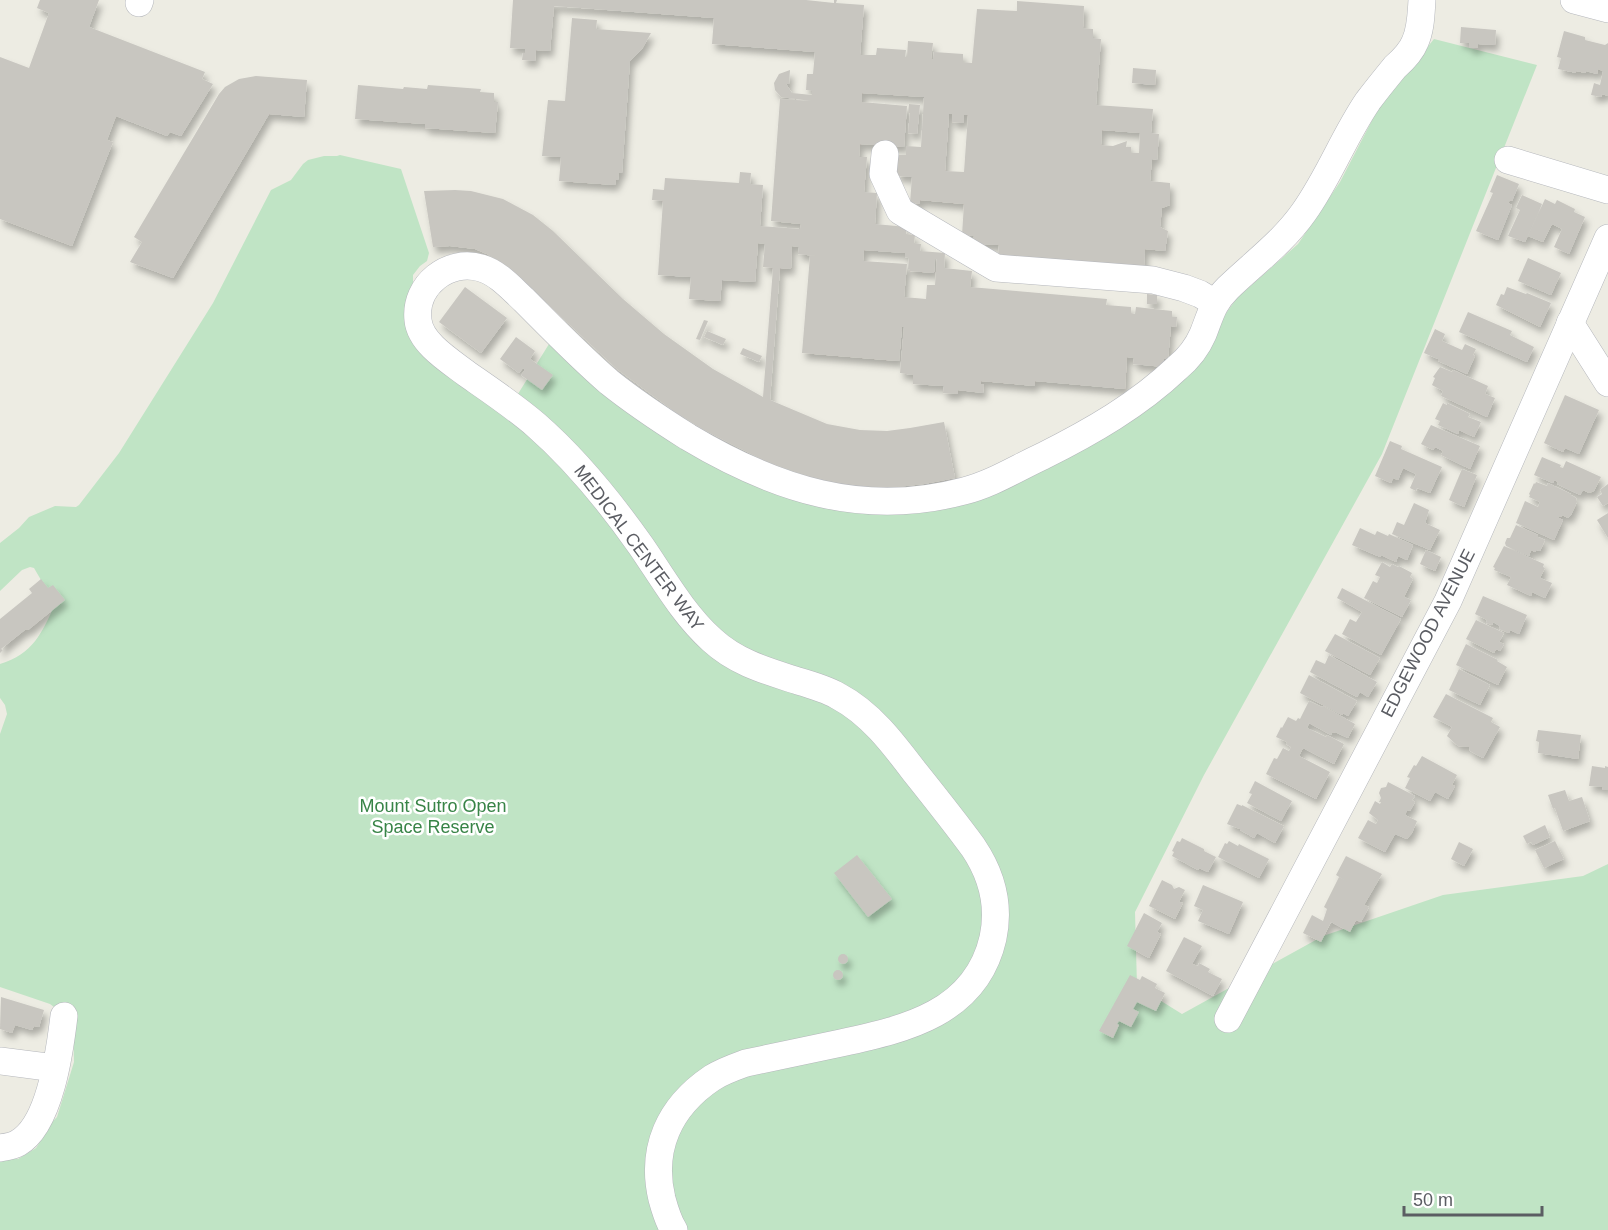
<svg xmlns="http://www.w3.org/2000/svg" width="1608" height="1230" viewBox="0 0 1608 1230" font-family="Helvetica,sans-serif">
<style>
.green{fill:#c0e4c5}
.building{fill:#c8c6c0;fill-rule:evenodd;filter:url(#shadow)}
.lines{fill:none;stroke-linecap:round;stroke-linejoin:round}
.minor-casing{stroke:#b5b7bc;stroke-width:28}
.minor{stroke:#fff;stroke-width:27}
.labels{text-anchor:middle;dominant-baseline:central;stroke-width:5;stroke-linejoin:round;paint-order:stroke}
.street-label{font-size:18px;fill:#5b5d63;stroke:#fff}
.park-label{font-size:18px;fill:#388447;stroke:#fff}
</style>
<defs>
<filter id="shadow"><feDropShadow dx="3.5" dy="6" stdDeviation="3" flood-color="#0004"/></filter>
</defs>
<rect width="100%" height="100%" fill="#edece3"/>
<path class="green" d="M1434 39 1537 65 1382 454 1204 775 1135 912 1137 986 1182 1014 1323 936 1443 895 1583 876 1608 864V1230H0V1157L18 1159 36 1148 46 1133 51 1123 57 1117 74 1062 73 1021 50 1004 0 987V734L7 714 5 705 0 698V664C33 654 42 633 55 604L34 568 30 567 22 570 0 591V543L19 528 29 517 55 506 76 507 79 505 119 453 213 303 271 190 291 180 303 164 308 160 324 156H337L340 155 401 169 429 253 427 261 420 266 413 275V292L410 312 508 410 549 344 644 419 871 506 1082 442 1221 320 1237 298 1298 244 1340 182 1380 105Z"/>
<g class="building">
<path d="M40 0H99L89 27 205 72 202 79 213 84 181 136 170 132 167 136 116 116 107 140 113 142 72 246 0 219V57L29 68 49 13 37 8Z"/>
<path d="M513 0H806L834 3V0H837L836 3 864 5 860 55H876L877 48 906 50 905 57H907L908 41 933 43 931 59H933L934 52 963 54V62L972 63 977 9 1017 11V1L1084 6 1083 28 1093 29V38L1101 39 1096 105 1153 109 1151 133 1159 134 1157 160 1152 159 1150 181 1170 183V205L1162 208 1160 227 1168 231 1165 251 1145 249 1144 266 998 255 999 245 973 244 974 236 962 235 964 204 920 200V204L910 203 912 177 896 176 898 155H906V146L921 147 924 97 862 93V102L907 106 904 147 860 144 859 157H867L864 192 877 193 875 224 907 227 906 234 915 235 914 243 921 244 920 251 945 253 944 268 972 271 970 287 1107 299 1106 305 1131 307V313L1135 314 1136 307 1172 311V317H1177L1176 327 1171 326 1168 359H1164V367L1133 364 1134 358 1127 357 1125 389 1035 381V386L981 381V384H984L983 393 958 390V394L943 393 944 386 913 384V375L900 373 904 327H902L899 361H898L802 353 810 256H816L798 254 799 247 792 246 791 269 780 268 770 400 827 424 860 430 887 431 910 428 944 422 955 478 924 484 888 488 837 484 812 478 765 461 704 430 675 412 617 369 507 266 487 254 475 249 450 246 433 247 424 191 455 190 471 191 503 199 533 215 553 231 623 299 664 334 713 369 763 397 773 268 763 267 765 244 758 243 755 282 722 280 720 301 689 299 691 277 658 275 663 201 652 200 653 189 664 190 665 178 739 183 740 172 751 173 750 184 763 185 760 226 800 229 801 224 771 221 780 99 811 101 781 97 775 90 774 83 779 74 790 70 789 84H786L792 93 812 95V91L806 90 807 74H813L815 52 712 44 714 18 554 6 550 51 536 50 535 61 522 60 523 53H525V49L510 48ZM949 114H952V122L964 123V115H968L964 172 945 171ZM1102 130 1140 133 1139 153H1131V147H1126L1127 141 1113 146 1101 145ZM864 250 905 253V257L909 258 908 269H910V271L934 273 935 259H937L935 285H927L926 299 904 297 907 264 863 261Z"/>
<path d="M572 18 597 20 596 29 651 33 642 49 630 61 622 173H619L618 180H616L615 185 559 181 561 157 542 156 548 100 565 101Z"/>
<path d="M1461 27 1496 30 1495 45 1478 44V48H1469V43H1460Z"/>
<path d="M1564 31 1585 37V40L1605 45 1608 43V96L1602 94 1601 97 1591 95 1594 83 1600 85 1603 71 1598 69 1597 74 1586 71 1585 73 1576 71V73L1558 69 1561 58 1557 57Z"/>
<path d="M1133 68 1156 70 1155 85 1132 83Z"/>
<path d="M256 76 307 80 304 117 269 114 173 278 130 262 142 242 134 237 219 94 225 87 239 79Z"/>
<path d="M358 85 403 89 404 87 427 89 428 85 481 89 480 92 494 93V102H498L495 133 425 128V124L355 119Z"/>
<path d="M909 104 920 105 917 134 908 133 910 113H908Z"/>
<path d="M1497 175 1519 184 1512 201 1510 200 1508 203 1512 205 1498 240 1476 231 1493 193 1490 192Z"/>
<path d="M1522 195 1542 204 1525 242 1508 236 1520 210 1516 208Z"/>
<path d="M1545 199 1555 204 1557 200 1575 209 1574 212 1585 217 1569 254 1554 247 1562 229 1552 224 1543 242 1528 236Z"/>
<path d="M1528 258 1561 273 1551 295 1518 281Z"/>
<path d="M465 287 507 318 481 353 439 322Z"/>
<path d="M1507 287 1526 294 1527 293 1551 303 1540 327 1496 305 1501 294 1504 295Z"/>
<path d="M1147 294 1157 295V304H1147Z"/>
<path d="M1468 312 1512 331 1510 335 1534 347 1527 362 1459 332Z"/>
<path d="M704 320 708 321 700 340 696 339Z"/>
<path d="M1435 329 1445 334 1442 341 1462 350 1465 344 1476 349 1473 355 1475 356 1467 374 1438 361V359L1424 353Z"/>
<path d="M707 331 726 339 723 345 704 337Z"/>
<path d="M516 337 535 351 530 359 553 375 542 390 521 375 525 370 523 368 519 373 500 359Z"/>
<path d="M743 348 762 356 759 362 740 354Z"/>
<path d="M1440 367 1452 372 1453 370 1488 386 1485 394 1495 398 1487 417 1441 396 1443 391 1432 385 1435 378 1433 377Z"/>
<path d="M1565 395 1599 410 1579 454 1565 448 1563 452 1544 443Z"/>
<path d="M1443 403 1447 405V403L1470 414 1468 417 1481 422 1474 437 1459 430 1458 434 1438 425 1440 421 1435 419Z"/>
<path d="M1431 425 1480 446 1470 469 1441 455 1443 451 1435 447 1433 450 1421 444Z"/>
<path d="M1390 441 1402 446 1401 449 1442 467 1430 493 1417 488 1416 491 1410 488 1416 474 1403 468 1398 480 1393 478 1391 483 1375 476Z"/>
<path d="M1542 457 1561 465 1560 467 1563 468 1566 461 1601 477 1594 491 1589 493 1583 490 1580 495 1557 484 1558 482 1554 480 1553 483 1534 475Z"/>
<path d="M1462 469 1477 475 1464 507 1449 500Z"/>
<path d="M1536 482 1547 486 1548 483 1571 494V495L1576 498 1577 502 1571 515 1568 518 1562 515 1561 517 1559 516V518L1563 520 1554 540 1516 523 1525 501 1538 507 1540 502 1529 497 1530 495 1529 494 1534 483 1535 484Z"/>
<path d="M1608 484V503L1603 506 1597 497 1602 494 1600 490Z"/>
<path d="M1414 503 1429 510 1425 523 1440 530 1430 550 1392 534 1397 522 1404 525Z"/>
<path d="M1608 513V538L1597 520Z"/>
<path d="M1516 525 1538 535V537L1545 540 1540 551 1536 550 1535 552 1531 550 1529 556 1506 546 1505 543 1507 538H1510Z"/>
<path d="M1360 528 1375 535 1377 531 1388 536 1389 534 1413 545 1407 560 1398 556 1396 562 1381 555 1380 557 1352 545Z"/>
<path d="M1504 546 1544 564 1543 567 1545 568 1540 578 1552 583 1545 598 1532 592 1531 596 1507 585 1511 577 1494 570 1495 568 1493 567Z"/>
<path d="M1426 550 1441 557 1435 571 1420 564Z"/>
<path d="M1382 562 1390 567 1392 564 1398 567 1399 566 1412 573 1410 577 1413 579 1404 597 1411 600 1402 617 1364 598 1373 581 1377 583 1380 577 1375 575Z"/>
<path d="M41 579 48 588 53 585 65 600 28 630 26 629 1 649 3 650 0 653V619L32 593 29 589Z"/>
<path d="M1342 588 1401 619 1381 655 1342 634 1350 619 1356 622 1362 612 1337 598Z"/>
<path d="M1483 596 1527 615 1519 634 1510 630 1509 633 1499 629 1500 626 1493 622 1492 625 1486 623 1487 620 1475 614Z"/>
<path d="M1476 620 1504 633 1499 642 1504 644 1500 651 1496 649 1494 653 1466 639Z"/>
<path d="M1335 634 1380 658 1370 675 1325 651Z"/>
<path d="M1466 644 1498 660 1497 661 1507 667 1498 685 1456 665Z"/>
<path d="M1329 655 1377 682 1368 697 1360 692 1357 697 1310 672 1316 660 1325 664Z"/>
<path d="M1459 669 1490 685 1480 705 1449 690Z"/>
<path d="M1309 675 1357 701 1348 716 1343 713 1342 715 1300 693Z"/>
<path d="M1446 694 1493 718 1491 722 1500 727 1483 758 1470 751 1469 747 1458 746 1447 736 1452 727 1433 717Z"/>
<path d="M1309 701 1322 707 1323 706 1355 724 1348 738 1335 732 1334 733 1332 732 1331 735 1309 723 1307 728 1326 737 1327 735 1344 744 1334 764 1303 748 1299 756 1330 772 1316 799 1266 774 1274 758 1277 759 1283 748 1289 751 1291 747 1286 744 1287 742 1276 737 1281 727 1282 728 1288 717 1296 721 1298 718 1300 719Z"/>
<path d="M1538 730 1581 735 1578 759 1538 753 1539 742 1536 741Z"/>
<path d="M1422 756 1457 775 1452 785 1455 786 1448 799 1435 792 1430 801 1405 788 1410 778 1407 777 1414 765 1416 766Z"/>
<path d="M1592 766 1605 768V766L1608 767V790H1602L1603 787 1589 786Z"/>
<path d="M1255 781 1292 801 1281 821 1247 803 1252 794 1249 793Z"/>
<path d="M1388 782 1415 796 1412 800 1415 802 1410 811 1407 810 1405 815 1417 821 1412 833 1407 839 1395 834 1385 852 1358 838 1368 820 1376 824 1378 820 1369 813 1375 801 1380 804 1381 802H1379L1381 798 1379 793 1381 788 1386 787Z"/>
<path d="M1565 790 1569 801 1582 797 1590 821 1563 831 1555 808 1553 809 1548 795Z"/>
<path d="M1237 804 1242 806V805L1284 826 1275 843 1257 833 1254 838 1240 830V829L1227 824Z"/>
<path d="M1545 825 1550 837 1533 845 1531 842 1527 844 1523 836Z"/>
<path d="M1182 838 1204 849V851L1216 857 1208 872 1199 868 1198 870 1172 856 1174 852 1172 851 1177 841 1180 842Z"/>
<path d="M1229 841 1238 846 1239 844 1269 859 1259 878 1218 857 1225 843 1227 844Z"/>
<path d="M1555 841 1564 859 1544 868 1535 850Z"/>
<path d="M1459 842 1473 849 1464 866 1451 859Z"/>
<path d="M857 855 892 899 868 917 834 873Z"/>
<path d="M1346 856 1382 874 1364 905 1369 907 1361 922 1356 920 1350 932 1331 922 1321 942 1303 933 1312 915 1323 921 1327 909 1324 907 1339 877 1349 883 1336 875Z"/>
<path d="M1162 880 1172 885 1174 889 1179 887 1185 890 1179 902 1183 903 1175 919 1149 906Z"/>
<path d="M1203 885 1243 902 1229 934 1198 921 1203 910 1194 906Z"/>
<path d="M1144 913 1162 923 1157 932 1161 934 1149 958 1127 946Z"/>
<path d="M1184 937 1202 946 1192 964 1198 966 1199 963 1210 969 1208 972 1222 979 1213 996 1166 971Z"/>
<circle cx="843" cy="959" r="5"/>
<circle cx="838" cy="975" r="5"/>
<path d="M1130 975 1140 980 1142 976 1157 984 1155 988 1165 993 1156 1011 1137 1002 1133 1009 1139 1012 1131 1027 1119 1021 1117 1024 1119 1025 1113 1038 1099 1031Z"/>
<path d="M1 997 44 1010 39 1027 34 1026 32 1030 15 1025 12 1033 0 1029Z"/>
</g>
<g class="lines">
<defs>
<g id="minor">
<path d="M1574 0 1608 9"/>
<path d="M139 3 140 0"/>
<path d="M885 154 883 174 900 211 996 268 1153 280 1184 288 1200 294 1215 303"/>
<path d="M1508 160 1608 190"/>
<path d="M1570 323 1608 383"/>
<path d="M1228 1019 1448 601 1608 238"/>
<path d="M0 1061 55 1068"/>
<path d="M0 1148C6 1147 13 1146 18 1143 50 1125 60 1050 64 1016"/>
<path d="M674 1230C668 1221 665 1210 662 1199 650 1149 669 1107 712 1078 723 1071 735 1067 746 1063 778 1056 809 1050 841 1043 906 1029 976 1013 993 938 1000 905 992 875 973 847 954 821 934 796 914 771 892 742 870 713 838 696 826 689 812 685 798 681 767 671 737 663 712 640 683 614 663 578 641 546 610 502 576 460 536 425 514 406 490 390 467 374 455 365 443 357 433 347 425 339 419 331 418 320 414 285 449 258 481 268 498 273 511 288 524 300 552 328 579 356 609 382 634 402 661 420 688 437 775 489 863 518 964 491 992 484 1017 468 1043 456 1091 432 1138 405 1177 368 1188 359 1197 348 1203 334 1211 314 1212 304 1228 288 1254 263 1283 242 1304 212 1329 177 1344 136 1368 101 1377 89 1386 78 1395 67 1403 60 1411 52 1415 42 1421 29 1421 14 1422 0"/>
</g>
</defs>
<use href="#minor" class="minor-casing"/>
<use href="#minor" class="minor"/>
</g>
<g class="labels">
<g class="street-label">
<text transform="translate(639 548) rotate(53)">MEDICAL CENTER WAY</text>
<text transform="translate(1428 633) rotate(-63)">EDGEWOOD AVENUE</text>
</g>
<g class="park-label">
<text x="433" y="806">Mount Sutro Open<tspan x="433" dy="21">Space Reserve</tspan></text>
</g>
</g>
<path d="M1404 1206v9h138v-9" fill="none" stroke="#5b5d63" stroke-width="3"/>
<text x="1413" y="1206" font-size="18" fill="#5b5d63" stroke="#ffffff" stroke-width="4.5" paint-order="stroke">50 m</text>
</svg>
